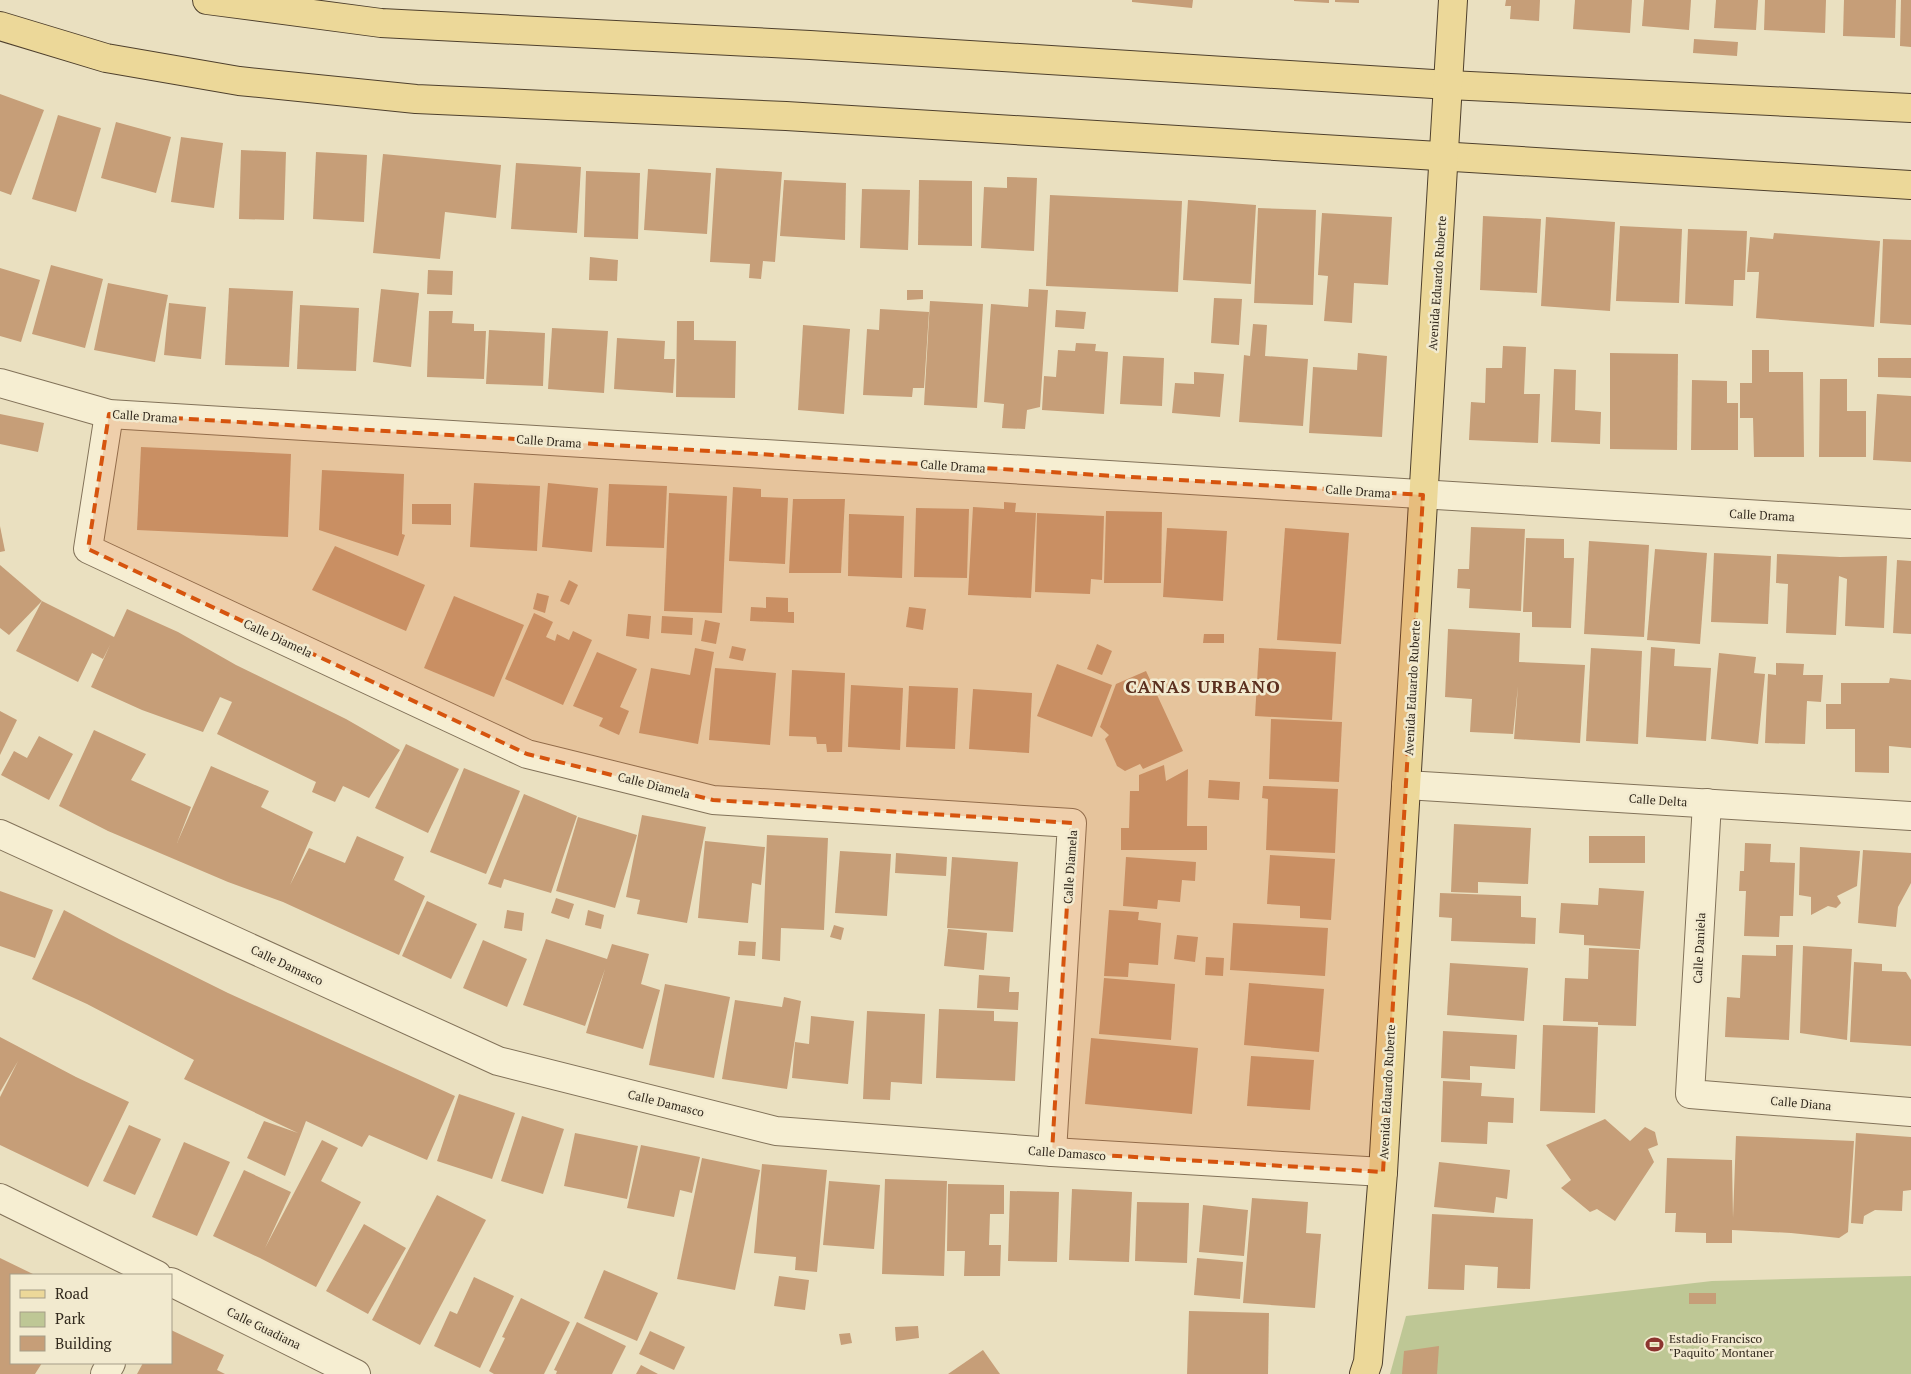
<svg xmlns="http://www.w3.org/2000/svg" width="1911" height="1374" viewBox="0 0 1911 1374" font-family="'PT Serif',serif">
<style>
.green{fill:#bec795}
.building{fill:#c69e78}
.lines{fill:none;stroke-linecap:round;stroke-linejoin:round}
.minor-casing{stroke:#827259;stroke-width:30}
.primary-casing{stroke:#4f402d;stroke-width:30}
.minor{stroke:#f6eed2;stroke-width:28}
.primary{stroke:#ecd899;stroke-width:28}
.marked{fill:#d6540e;fill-opacity:0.2;stroke:#d6540e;stroke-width:4;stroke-dasharray:10 6;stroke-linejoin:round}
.labels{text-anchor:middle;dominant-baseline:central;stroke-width:5;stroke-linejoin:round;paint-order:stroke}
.street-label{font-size:12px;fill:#32291d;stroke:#f2eacf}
.poi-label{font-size:12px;fill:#32291d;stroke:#f2eacf;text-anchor:start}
.district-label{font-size:18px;font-weight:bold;letter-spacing:1px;fill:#5c301f;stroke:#f2eacf}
</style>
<rect width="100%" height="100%" fill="#eae0c0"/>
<path class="green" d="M1911 1276V1374H1390L1406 1316 1712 1281Z"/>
<g class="building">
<path d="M1132 0H1193L1192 8 1132 2Z"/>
<path d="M1294 0H1329V3L1294 1Z"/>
<path d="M1335 0H1359V3L1335 2Z"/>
<path d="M1506 0H1540L1539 21 1510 19 1511 6H1505Z"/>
<path d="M1575 0H1632L1630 33 1573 29Z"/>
<path d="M1644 0H1691L1689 30 1642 26Z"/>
<path d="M1716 0H1758L1756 30 1714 28Z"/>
<path d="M1765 0H1826L1825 33 1764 30Z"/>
<path d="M1844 0H1896L1895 38 1843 36Z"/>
<path d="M1901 0H1911V47L1900 46Z"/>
<path d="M1694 39 1738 42 1737 56 1693 53Z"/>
<path d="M0 94 44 110 11 195 0 191Z"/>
<path d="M58 115 101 128 76 212 32 199Z"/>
<path d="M116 122 171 137 156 193 101 178Z"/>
<path d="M181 137 223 143 214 208 171 202Z"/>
<path d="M241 150 286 152 284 220 239 219Z"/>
<path d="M316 152 367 155 364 222 313 219Z"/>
<path d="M383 154 501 165 496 218 445 212 440 259 373 253Z"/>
<path d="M516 163 581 167 577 233 511 229Z"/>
<path d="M716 168 782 172 775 262 763 261 761 279 749 278 750 264 710 262Z"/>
<path d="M648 169 711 173 707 234 644 230Z"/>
<path d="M586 171 640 173 638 239 584 237Z"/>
<path d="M1007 177 1037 178 1034 251 981 248 984 187 1007 188Z"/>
<path d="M784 180 846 183 845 240 780 236Z"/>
<path d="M919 180 972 181V246L918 245Z"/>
<path d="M862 189 910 190 908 250 860 248Z"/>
<path d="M1050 195 1182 201 1178 292 1046 286Z"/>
<path d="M1188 200 1256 205 1251 284 1183 280Z"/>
<path d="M1258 208 1316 210 1313 305 1254 303Z"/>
<path d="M1322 213 1392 217 1388 285 1354 283 1352 323 1324 321 1328 276 1318 275Z"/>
<path d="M1483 216 1541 219 1537 293 1480 290Z"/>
<path d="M1546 217 1615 222 1610 311 1541 306Z"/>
<path d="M1620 226 1682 229 1679 303 1616 301Z"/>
<path d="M1688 229 1747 231 1745 280H1734L1733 306 1685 304Z"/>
<path d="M1774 233 1880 241 1874 327 1756 318 1759 272H1747L1750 237 1773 239Z"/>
<path d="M1883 239 1911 240V325L1880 323Z"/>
<path d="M590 257 618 260 617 281 589 280Z"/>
<path d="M51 265 103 279 85 348 32 334Z"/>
<path d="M0 268 40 280 21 342 0 336Z"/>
<path d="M428 270 453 271 452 295 427 294Z"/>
<path d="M108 283 168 295 155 362 94 350Z"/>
<path d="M229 288 293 291 289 367 225 365Z"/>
<path d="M381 289 419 293 411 367 373 362Z"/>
<path d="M1029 289 1048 290 1040 407 1027 410 1025 429 1002 428 1004 404 984 402 991 304 1028 307Z"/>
<path d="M907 290H923V299L907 300Z"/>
<path d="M1214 298 1242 299 1239 345 1211 343Z"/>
<path d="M930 301 983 304 977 408 924 405Z"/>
<path d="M169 303 206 307 201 359 164 355Z"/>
<path d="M300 305 359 308 356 371 297 369Z"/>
<path d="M880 309 929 312 924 388H913L912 397 863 395 867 329 879 330Z"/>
<path d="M1056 310 1086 312 1084 329 1055 327Z"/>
<path d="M429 311H453L452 323 474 324V331H486L484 379 427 377Z"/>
<path d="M677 321H694V340L736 341 735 398 676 397Z"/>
<path d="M1253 324 1267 325 1265 356 1308 359 1303 426 1239 422 1244 355 1250 356Z"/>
<path d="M803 325 850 329 844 414 798 410Z"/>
<path d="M552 328 608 331 604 393 548 389Z"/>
<path d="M489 330 545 333 543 386 486 384Z"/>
<path d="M617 338 665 341 664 359H675L673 393 614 389Z"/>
<path d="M1076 343 1096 344 1095 351 1108 352 1104 414 1042 410 1044 376 1056 377 1058 350 1075 351Z"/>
<path d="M1503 346 1526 347 1524 394H1540L1538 443 1469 440 1471 402 1485 403 1486 368H1502Z"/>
<path d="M1752 350H1769V372H1803L1804 457H1754L1753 418H1740V383H1752Z"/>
<path d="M1358 353 1387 356 1382 437 1309 433 1313 367 1357 370Z"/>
<path d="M1610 353 1678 354 1677 450 1610 449Z"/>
<path d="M1123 356 1164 358 1162 406 1120 404Z"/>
<path d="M1878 358H1911V378L1878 377Z"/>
<path d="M1554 369 1576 370 1575 410 1601 412 1600 444 1551 442Z"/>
<path d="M1194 372 1224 374 1220 417 1172 413 1175 383 1194 384Z"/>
<path d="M1820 379H1847V411H1866V457H1819Z"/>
<path d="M1692 380 1727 381V403H1738V450H1691Z"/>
<path d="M1877 394 1911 396V462L1873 460Z"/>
<path d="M0 414 44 423 38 452 0 444Z"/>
<path d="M141 447 291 454 288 537 137 530Z"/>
<path d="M322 470 404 474 402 534 405 535 398 556 319 530Z"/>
<path d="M474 483 540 486 537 551 470 547Z"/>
<path d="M548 483 598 488 592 552 542 547Z"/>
<path d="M609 484 667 486 664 548 606 546Z"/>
<path d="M733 487 761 489V497L788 498 785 564 729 561Z"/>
<path d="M669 493 727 496 722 613 664 611Z"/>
<path d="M793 499H845L841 573H789Z"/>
<path d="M1004 502 1016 503 1015 512 1036 513 1031 598 968 595 973 507 1004 509Z"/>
<path d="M412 504H451V525L412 524Z"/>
<path d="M916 508 969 509 967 578 914 577Z"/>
<path d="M1106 511 1162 512 1161 583H1104Z"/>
<path d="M1037 513 1104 516 1102 580 1091 579 1090 594 1035 592Z"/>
<path d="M849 514 904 516 902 578 848 576Z"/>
<path d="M0 526 5 551 0 552Z"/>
<path d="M1471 527 1525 529 1521 611 1469 608 1470 589 1457 588 1458 569H1469Z"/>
<path d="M1167 528 1227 531 1223 601 1163 597Z"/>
<path d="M1285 528 1349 533 1341 644 1277 640Z"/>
<path d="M1526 538 1564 539V558H1574L1571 628 1532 627V612H1523Z"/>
<path d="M1589 541 1649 545 1644 637 1584 634Z"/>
<path d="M335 546 425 585 406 631 312 590Z"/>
<path d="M1655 549 1707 553 1700 644 1647 640Z"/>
<path d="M1714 553 1771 556 1768 624 1711 622Z"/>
<path d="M1777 554 1840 557 1887 556 1884 628 1845 626 1847 579 1839 576 1836 635 1786 633 1788 584 1776 583Z"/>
<path d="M1897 560 1911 561V634L1893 633Z"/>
<path d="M0 565 42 601 9 635 0 628Z"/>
<path d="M569 580 578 585 569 605 560 601Z"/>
<path d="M537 593 549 596 545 613 533 609Z"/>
<path d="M454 596 524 625 494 697 424 668Z"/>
<path d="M766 597 788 598V612H794V623L750 621 751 607 766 608Z"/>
<path d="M42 601 114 637 127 609 178 632 236 665 346 719 400 750 369 798 343 786 335 802 312 792 316 782 217 734 232 702 220 697 203 732 142 710 91 687 110 645 103 659 92 653 78 682 16 651Z"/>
<path d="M909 607 926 609 923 630 906 627Z"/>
<path d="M534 613 553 622 546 637 555 641 557 634 569 640 573 631 592 640 563 705 505 679Z"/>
<path d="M628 614 651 616 649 639 626 636Z"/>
<path d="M662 616 693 618 692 635 661 633Z"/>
<path d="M705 620 720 623 716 644 701 641Z"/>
<path d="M1448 629 1520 633 1519 662 1585 665 1580 743 1514 739 1518 686 1513 734 1470 732 1472 699 1445 697Z"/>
<path d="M1204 634H1224V643H1203Z"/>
<path d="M1097 644 1112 651 1102 675 1087 669Z"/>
<path d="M732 646 746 649 743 661 729 658Z"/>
<path d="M1651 647 1675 649 1674 666 1711 668 1706 741 1646 737Z"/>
<path d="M695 648 714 652 698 744 639 733 651 668 690 675Z"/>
<path d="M1259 648 1336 652 1332 720 1255 716Z"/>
<path d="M1591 648 1642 651 1638 744 1586 741Z"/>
<path d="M597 652 637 669 620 707 629 711 619 735 599 726 603 718 573 706Z"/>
<path d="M1719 653 1756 657 1754 673 1765 674 1758 744 1711 739Z"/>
<path d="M1776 663 1804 664 1803 675H1823L1821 702 1807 701 1805 744 1765 743 1768 674 1776 675Z"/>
<path d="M1057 664 1112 685 1092 737 1037 716Z"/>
<path d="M715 668 776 673 770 745 709 740Z"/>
<path d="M792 670 845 673 842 752H827L826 744H817L816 737 789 736Z"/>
<path d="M1146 671 1183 751 1143 769 1140 764 1125 771 1117 766 1105 739 1109 735 1100 727 1116 684Z"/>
<path d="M1890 678 1911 680V748L1889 746V773L1855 772V729H1826V704H1841V683H1889Z"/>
<path d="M851 685 903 688 900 750 848 747Z"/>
<path d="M909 686 958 688 955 749 906 747Z"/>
<path d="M973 689 1032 693 1029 753 969 749Z"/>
<path d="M0 711 17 720 0 755Z"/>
<path d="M1271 719 1342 722 1339 782 1269 779Z"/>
<path d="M94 730 146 754 131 780 191 807 177 843 211 766 269 791 261 807 313 832 290 885 309 848 345 863 357 836 404 857 394 880 425 896 399 955 283 902 228 882 108 831 59 806Z"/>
<path d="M39 736 73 754 49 800 1 775 14 751 27 758Z"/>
<path d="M406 744 459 769 428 833 375 808Z"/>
<path d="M1164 765 1166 781 1188 769 1187 826H1207V850H1121V828H1129L1130 791H1139V775Z"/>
<path d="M464 768 520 791 486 874 430 852Z"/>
<path d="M1209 780 1240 782 1239 800 1208 798Z"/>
<path d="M1263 786 1338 789 1335 853 1266 850 1268 799 1262 798Z"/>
<path d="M524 794 577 816 551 893 504 879 501 888 488 884Z"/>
<path d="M642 815 706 827 687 923 637 914 640 900 626 897Z"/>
<path d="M578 817 637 835 615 908 556 891Z"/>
<path d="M1454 824 1531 828 1528 884 1478 882V893L1451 892Z"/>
<path d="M767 835 828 838 824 930 781 928 780 961 762 959Z"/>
<rect x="1589" y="836" width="56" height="27"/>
<path d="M705 841 765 847 761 885 752 883 748 923 698 918Z"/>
<path d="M1745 843 1771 844 1770 862 1795 863 1793 916H1780L1779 937 1744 936 1746 891H1739L1740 871H1744Z"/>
<path d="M1800 847 1860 851 1857 886 1837 896 1841 903 1836 908 1828 906 1811 915V897L1799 895Z"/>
<path d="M1863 850 1911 853V883L1898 907 1896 927 1858 923Z"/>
<path d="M840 851 891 854 887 916 835 913Z"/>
<path d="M896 853 947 857 946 876 895 873Z"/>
<path d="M1270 855 1335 859 1331 920 1300 918V906L1267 904Z"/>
<path d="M952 857 1018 862 1013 932 947 928Z"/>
<path d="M1126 857 1196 862 1195 881 1182 880 1180 902 1158 900 1157 909 1123 906Z"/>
<path d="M1599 888 1644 891 1640 949 1584 945V935L1559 933 1561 903 1598 905Z"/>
<path d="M0 891 53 910 35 958 0 946Z"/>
<path d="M1440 893 1521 896V917L1536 918 1535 944 1451 941 1452 918 1439 917Z"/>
<path d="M556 898 574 904 569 919 551 913Z"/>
<path d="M427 901 477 924 451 979 402 956Z"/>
<path d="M64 910 119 939 228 993 455 1096 427 1160 369 1135 362 1147 306 1121 285 1176 247 1158 264 1121 298 1133 184 1079 194 1060 87 1004 32 979Z"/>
<path d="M507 910 524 913 522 931 504 928Z"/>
<path d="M588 910 604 915 601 929 585 925Z"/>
<path d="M1109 910 1139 912 1138 920 1161 923 1158 965 1129 963 1128 977 1104 976Z"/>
<path d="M1233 923 1328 928 1325 976 1230 970Z"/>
<path d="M834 925 844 928 841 940 830 937Z"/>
<path d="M948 929 987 933 984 970 944 966Z"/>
<path d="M1177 935 1198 937 1195 962 1174 959Z"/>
<path d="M546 939 607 959 612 944 649 954 641 984 660 990 643 1049 586 1033 605 969 585 1026 523 1005Z"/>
<path d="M483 940 527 959 507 1007 463 988Z"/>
<path d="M739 941 756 942 755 956 738 955Z"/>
<path d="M1776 945H1793L1789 1040 1725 1037 1727 997 1740 998 1742 955 1776 956Z"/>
<path d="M1803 946 1852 949 1847 1040 1800 1033Z"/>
<path d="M1589 948 1639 950 1636 1026 1598 1025V1022L1563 1021 1565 978 1588 979Z"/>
<path d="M1206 957 1224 958 1223 976 1205 975Z"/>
<path d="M1854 962 1882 964V971L1906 972 1911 980V1046L1850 1042Z"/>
<path d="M1450 963 1528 968 1524 1021 1447 1015Z"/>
<path d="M979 975 1010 977 1009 992H1019L1018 1010 977 1008Z"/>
<path d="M1104 978 1175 984 1171 1040 1099 1034Z"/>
<path d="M1249 983 1324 989 1319 1052 1244 1045Z"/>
<path d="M665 984 730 997 714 1078 649 1065Z"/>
<path d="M784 997 801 1001 787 1089 722 1079 735 1000 782 1007Z"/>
<path d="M939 1009 994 1011V1021L1018 1022 1015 1081 936 1078Z"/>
<path d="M867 1011 925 1014 922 1084 891 1082 890 1100 863 1099Z"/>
<path d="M811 1016 854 1021 848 1084 792 1078 795 1042 809 1044Z"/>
<path d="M1543 1025 1598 1027 1595 1113 1540 1111Z"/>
<path d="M1443 1031 1517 1035 1515 1069 1470 1066V1080L1441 1078Z"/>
<path d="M0 1037 76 1077 129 1102 88 1187 0 1145V1097L18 1061 0 1092Z"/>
<path d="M1091 1038 1198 1048 1192 1114 1085 1104Z"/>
<path d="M1251 1056 1314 1060 1310 1110 1247 1106Z"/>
<path d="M1443 1081 1482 1083 1481 1096 1514 1098 1513 1123 1488 1122 1487 1144 1441 1142Z"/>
<path d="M459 1094 515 1113 492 1179 437 1161Z"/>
<path d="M522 1116 564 1129 543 1194 501 1181Z"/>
<path d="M1605 1119 1630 1141 1645 1127 1655 1132 1658 1145 1648 1149 1654 1162 1615 1221 1597 1209 1590 1212 1561 1188 1571 1180 1546 1145Z"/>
<path d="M129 1125 161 1139 135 1195 103 1181Z"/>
<path d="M575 1133 638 1146 627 1199 564 1186Z"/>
<path d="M1856 1133 1911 1137V1190L1903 1191 1902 1211 1875 1210 1864 1216 1863 1224 1851 1223Z"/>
<path d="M1736 1136 1854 1141 1848 1232 1839 1238 1791 1233 1732 1230V1243H1706V1233L1675 1232 1676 1213H1665L1667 1158 1732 1160 1733 1218Z"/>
<path d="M322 1140 338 1148 321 1181 361 1202 316 1287 260 1258 213 1236 244 1170 291 1192 265 1248Z"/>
<path d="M184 1142 230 1162 197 1236 152 1217Z"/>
<path d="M641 1145 700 1157 692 1193 680 1190 674 1217 627 1208Z"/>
<path d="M702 1158 760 1170 735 1290 677 1279Z"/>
<path d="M1439 1162 1510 1170 1507 1199 1496 1197 1494 1213 1434 1207Z"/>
<path d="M762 1164 827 1170 817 1272 795 1270 796 1257 754 1253Z"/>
<path d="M885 1179 947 1181 944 1276 882 1274Z"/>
<path d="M829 1181 880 1185 874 1249 823 1245Z"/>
<path d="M948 1184 1004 1185V1214H990L989 1245H1001L1000 1276H964L965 1251H947Z"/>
<path d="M1072 1189 1132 1192 1129 1262 1069 1260Z"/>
<path d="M1010 1191 1059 1192 1057 1262 1008 1261Z"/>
<path d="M437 1195 486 1220 420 1345 372 1320Z"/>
<path d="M1252 1198 1308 1202 1306 1233 1321 1234 1315 1308 1243 1303Z"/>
<path d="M1137 1202 1189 1203 1187 1263 1135 1261Z"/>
<path d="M1203 1205 1248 1210 1244 1256 1199 1252Z"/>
<path d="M1432 1214 1533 1219 1530 1289 1497 1288 1498 1267 1465 1265 1464 1290 1428 1289Z"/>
<path d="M364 1224 406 1248 368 1314 326 1291Z"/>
<path d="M0 1258 35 1275H11V1363H42L35 1374H0Z"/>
<path d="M1197 1258 1243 1262 1240 1299 1194 1295Z"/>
<path d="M604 1270 658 1293 637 1341 584 1318Z"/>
<path d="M779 1276 809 1280 805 1310 774 1306Z"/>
<path d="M474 1277 514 1296 480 1368 434 1346 450 1311 457 1314Z"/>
<rect x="1689" y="1293" width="27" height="11"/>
<path d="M521 1298 570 1322 544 1374H494L489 1371 505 1338 502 1337Z"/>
<path d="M1189 1311 1269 1313 1268 1374H1187Z"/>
<path d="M577 1322 626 1346 612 1374H556L557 1371 554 1370Z"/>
<path d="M918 1326 919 1338 896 1341 895 1327Z"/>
<path d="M171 1330 224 1355 217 1370 225 1374H137L143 1363H171Z"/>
<path d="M650 1331 685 1347 674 1370 639 1354Z"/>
<path d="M850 1333 852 1343 841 1345 839 1334Z"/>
<path d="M1439 1346 1437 1374H1402L1404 1351Z"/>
<path d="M983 1350 1000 1374H948Z"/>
<path d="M641 1365 658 1374H636Z"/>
</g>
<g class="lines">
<defs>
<g id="minor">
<path d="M0 383 109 414 1911 524"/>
<path d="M109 414 88 549 527 754 713 800 1072 823 1052 1152"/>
<path d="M1406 785 1911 816"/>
<path d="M1707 803 1690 1094 1911 1112"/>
<path d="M0 834 498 1061 776 1131 1052 1152 1383 1172"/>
<path d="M0 1198 157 1275"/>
<path d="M171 1282 356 1374"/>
<path d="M105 1374 111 1363"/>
</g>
<g id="primary">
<path d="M207 0 381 23 810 45 1449 85 1911 108"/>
<path d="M0 26 106 58 239 81 416 99 786 116 1911 185"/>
<path d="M1364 1374 1368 1362 1383 1172 1453 0"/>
</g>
</defs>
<use href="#minor" class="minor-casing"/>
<use href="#primary" class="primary-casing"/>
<use href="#minor" class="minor"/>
<use href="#primary" class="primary"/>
</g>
<path class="marked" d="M109 414 1423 495 1383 1172 1052 1152 1072 823 713 800 527 754 88 549Z"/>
<defs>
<symbol id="stadium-bare" viewBox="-9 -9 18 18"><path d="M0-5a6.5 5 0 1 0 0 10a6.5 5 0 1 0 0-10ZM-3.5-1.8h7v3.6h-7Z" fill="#8c342e" stroke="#f2eacf" stroke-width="2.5" paint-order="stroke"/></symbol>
</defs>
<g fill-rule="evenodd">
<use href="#stadium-bare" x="1642" y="1332" width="25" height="25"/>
</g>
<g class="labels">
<g class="street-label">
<text transform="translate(1437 283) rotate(-86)">Avenida Eduardo Ruberte</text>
<text transform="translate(145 416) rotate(4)">Calle Drama</text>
<text transform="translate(549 441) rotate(4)">Calle Drama</text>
<text transform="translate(953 466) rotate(4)">Calle Drama</text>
<text transform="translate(1358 491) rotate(4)">Calle Drama</text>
<text transform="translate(1762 515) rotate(3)">Calle Drama</text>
<text transform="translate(278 638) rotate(25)">Calle Diamela</text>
<text transform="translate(1412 688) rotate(-87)">Avenida Eduardo Ruberte</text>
<text transform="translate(654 785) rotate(14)">Calle Diamela</text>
<text transform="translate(1658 800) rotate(4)">Calle Delta</text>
<text transform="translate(1070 867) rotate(-86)">Calle Diamela</text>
<text transform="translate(1699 948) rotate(-87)">Calle Daniela</text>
<text transform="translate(287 965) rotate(25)">Calle Damasco</text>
<text transform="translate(1387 1092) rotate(-87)">Avenida Eduardo Ruberte</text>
<text transform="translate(666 1103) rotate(14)">Calle Damasco</text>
<text transform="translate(1801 1103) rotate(5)">Calle Diana</text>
<text transform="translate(1067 1153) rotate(4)">Calle Damasco</text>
<text transform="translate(264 1328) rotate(26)">Calle Guadiana</text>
</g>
<g class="poi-label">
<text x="1669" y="1338">Estadio Francisco<tspan x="1669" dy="14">"Paquito" Montaner</tspan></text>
</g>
<g class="district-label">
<text x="1203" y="686">CANAS URBANO</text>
</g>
</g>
<rect x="10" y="1274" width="162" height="90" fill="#f2eacf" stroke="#a59d88"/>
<rect x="20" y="1290" width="25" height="8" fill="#ecd899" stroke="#a59d88"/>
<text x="55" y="1299" font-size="15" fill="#32291d">Road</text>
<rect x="20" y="1312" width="25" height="15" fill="#bec795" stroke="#a59d88"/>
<text x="55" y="1324" font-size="15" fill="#32291d">Park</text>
<rect x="20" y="1336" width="25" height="15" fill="#c69e78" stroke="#a59d88"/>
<text x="55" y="1349" font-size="15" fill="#32291d">Building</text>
</svg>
